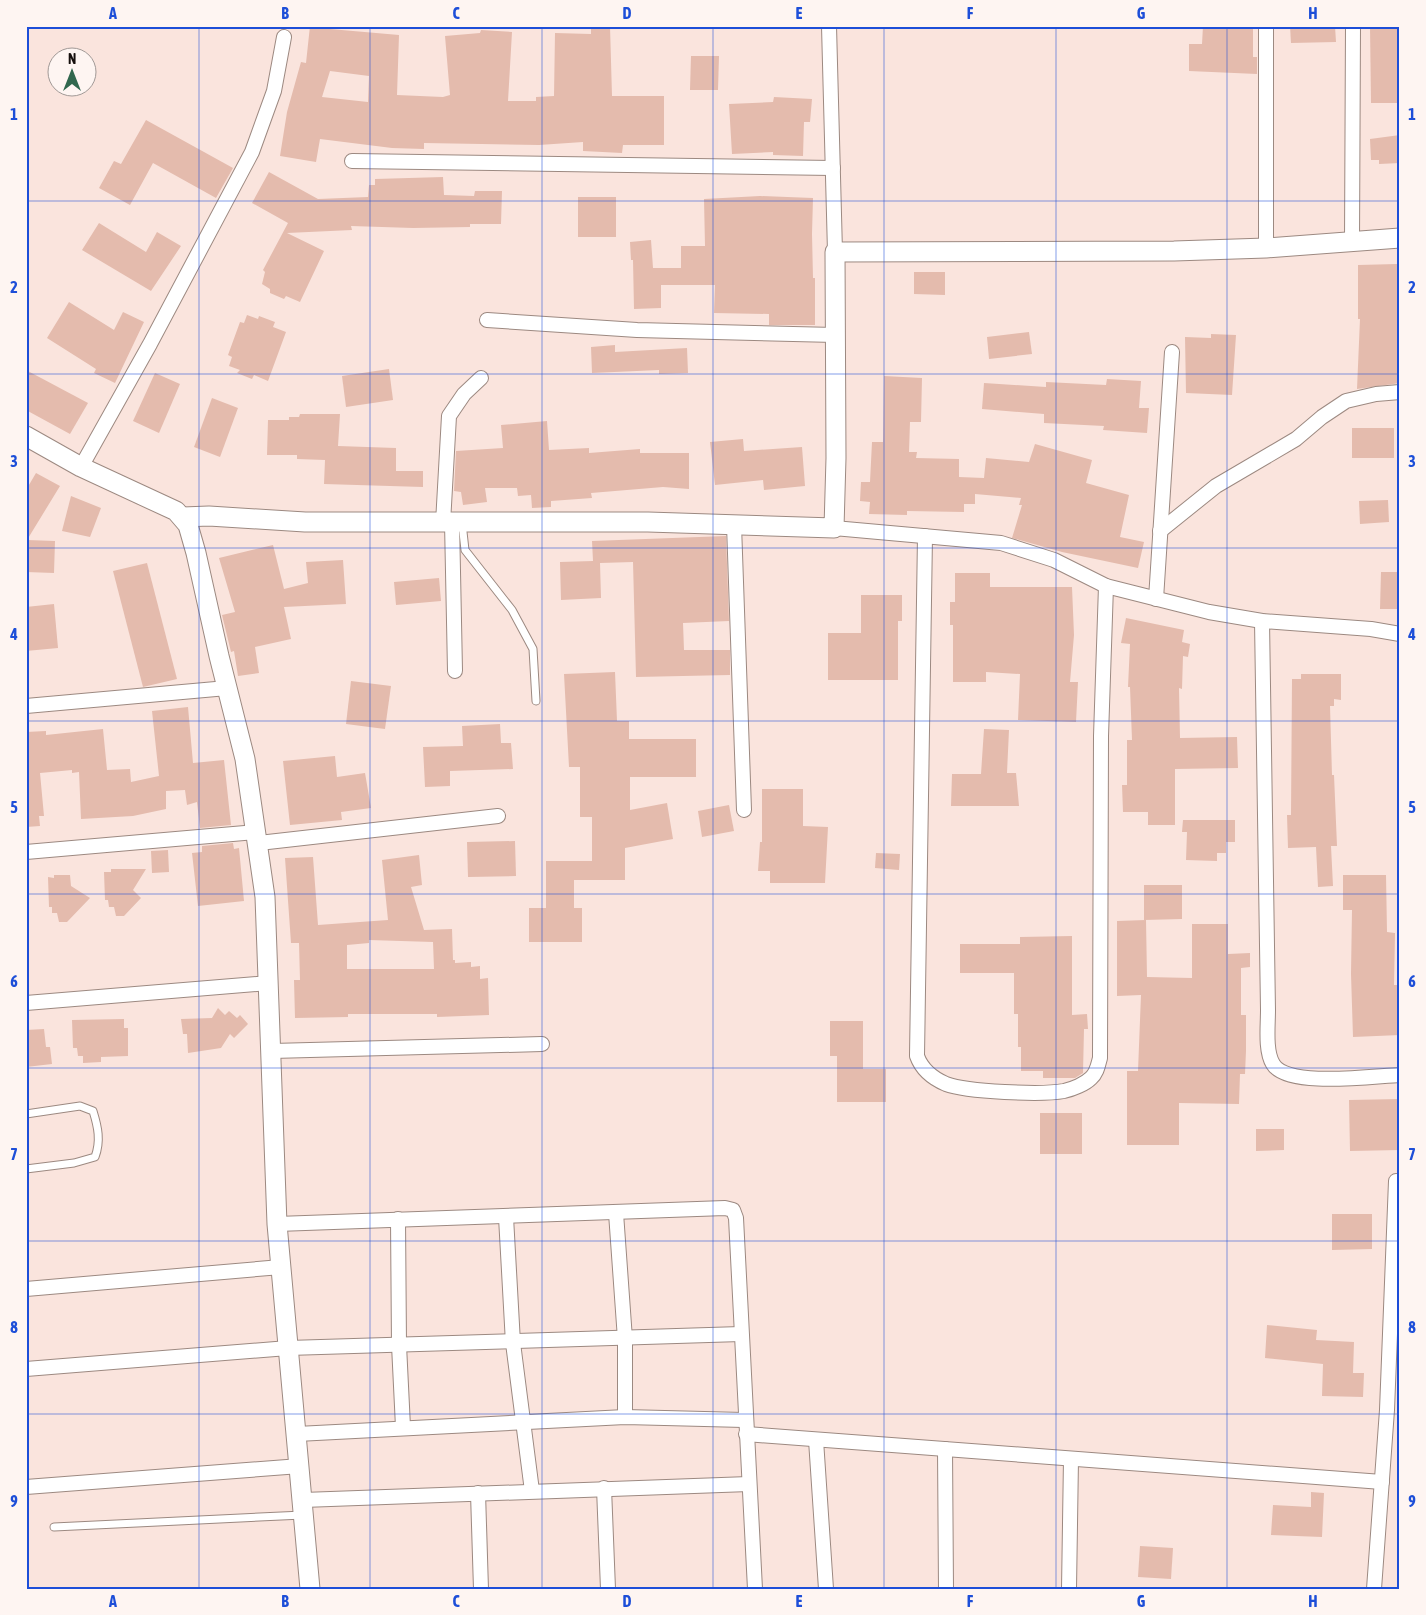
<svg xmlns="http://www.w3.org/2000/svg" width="1426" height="1615" viewBox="0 0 1426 1615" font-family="'Asap Condensed',sans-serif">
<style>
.building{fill:#e4bbad;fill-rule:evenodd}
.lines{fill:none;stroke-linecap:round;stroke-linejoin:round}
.lane-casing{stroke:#9c8981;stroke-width:9}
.street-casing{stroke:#9c8981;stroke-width:16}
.secondary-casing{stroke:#9c8981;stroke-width:21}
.lane{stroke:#fff;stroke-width:7}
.street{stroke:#fff;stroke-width:14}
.secondary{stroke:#fff;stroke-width:19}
.grid{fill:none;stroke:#1d4ed8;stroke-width:1;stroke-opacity:0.55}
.neatline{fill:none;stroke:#1d4ed8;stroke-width:2}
.grid-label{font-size:16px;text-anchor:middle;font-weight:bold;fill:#1d4ed8}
</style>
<rect width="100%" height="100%" fill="#fae4dd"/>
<g class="building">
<path d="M310 26H331L330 29 399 35 397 95 443 97 450 95 445 36 480 33 481 30 512 32 508 101H536V97L554 96 555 33 591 34V26H610L612 96H664V145H623L622 153 583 151V142L539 145 424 143V149L392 148 320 139 316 162 280 156 287 112 301 62 306 63ZM330 71 369 76 368 102 322 97Z"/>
<path d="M1203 26H1253V57H1257V74L1189 71V44H1202Z"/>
<path d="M1290 26H1335L1336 42 1291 43Z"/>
<path d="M1370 26H1400V103H1371Z"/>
<path d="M691 56H719L718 90H690Z"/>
<path d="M774 97 812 99 810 122H804L803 156 773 155V152L732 154 729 104 773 102Z"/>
<path d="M146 120 233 168 216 198 153 163 130 205 99 188 114 161 121 164Z"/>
<path d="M1400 135V163L1379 164V160H1371L1370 139Z"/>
<path d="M269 172 318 199 368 197 369 185H375V179L443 177 444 195 474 196 475 191H502L501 224H470V227L413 228 351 226 352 230 287 233 324 251 300 302 286 296 284 299 270 293V289L262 284 265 272 263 270 288 223 252 203Z"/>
<path d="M760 196 813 198 812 234 813 278H815V325H769V314L714 313 715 285H661V308L634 309 633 260H631L630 242 651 240 653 268H681V246H705L704 199Z"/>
<rect x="578" y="197" width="38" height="40"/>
<path d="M99 223 146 252 157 232 181 246 151 291 82 250Z"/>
<path d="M1397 264V362L1400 363V383L1357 389 1360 319H1358V265Z"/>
<path d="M914 272H945V295L914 294Z"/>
<path d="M69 302 114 330 123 312 144 322 115 383 94 373 96 369 47 338Z"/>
<path d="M247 315 258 319 259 316 275 322 273 327 286 332 268 381 254 375 252 379 237 373 240 370 229 366 232 357 228 355 240 322 244 323Z"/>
<path d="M1029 332 1032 354 989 359 987 337Z"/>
<path d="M1211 334 1236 335 1232 395 1186 393 1185 337 1211 338Z"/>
<path d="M615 345V352L687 348 688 373 659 374V370L592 373 591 347Z"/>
<path d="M389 369 393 400 346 407 342 376Z"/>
<path d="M26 370 88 403 70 434 26 410Z"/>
<path d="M155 373 180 384 159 433 133 421Z"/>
<path d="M884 376 922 378 921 422H910L909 452H917L916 458 959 459V477L984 478 986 458 1029 462 1035 444 1092 460 1086 483 1129 495 1120 537 1144 542 1138 568 1062 552 1012 538 1022 505H1019L1021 498 975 494V504H964V512L907 511V515L869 514 870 502 860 501 861 482H870L872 442H883Z"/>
<path d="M1107 379 1141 381 1139 408H1149L1147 433 1103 430 1104 426 1044 423V414L982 409 984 383 1046 387V382L1106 385Z"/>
<path d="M212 398 238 408 220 457 194 447Z"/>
<path d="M300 414H340L338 446 396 448V471H423V487L324 484 325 460 297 459V455H267L268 420H289V417H299Z"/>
<path d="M547 421 549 450 589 448V453L640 449V453H689V489L663 487 591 493 592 498 551 501V507L532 508 531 495 518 496 517 488H485L487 502 463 505 461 492 454 491 456 451 503 448 501 425Z"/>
<rect x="1352" y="428" width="42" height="30"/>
<path d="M743 439 744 451 802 447 805 486 764 490 763 480 715 485 710 442Z"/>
<path d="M36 473 60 486 27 540 55 541 54 573 26 572V490Z"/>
<path d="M71 496 101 508 90 537 62 531Z"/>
<path d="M1388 500 1389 522 1360 524 1359 501Z"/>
<path d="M726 536 729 621 683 623 684 650H730V675L636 677 633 562 600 563 601 598 561 600 560 562 593 561 592 541Z"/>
<path d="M273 545 284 589 308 583 306 562 343 560 346 604 284 607 291 639 255 647 259 673 238 676 234 651 231 652 222 615 235 612 219 558Z"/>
<path d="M147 563 177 679 143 687 113 571Z"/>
<path d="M1381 572H1400V609H1380Z"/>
<path d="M955 573H990V587H1072L1074 635 1070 682H1078L1076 722 1018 720 1020 674 986 672V682H953V625H950V602H955Z"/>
<path d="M439 578 441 601 396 605 394 582Z"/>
<path d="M861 595H902V621H898V680H828V633H861Z"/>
<path d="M54 604 58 648 26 651V607Z"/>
<path d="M1126 618 1184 630 1182 642 1190 644 1188 657 1183 656 1182 689 1179 688 1180 738 1237 737 1238 768 1175 769V825H1148V812H1123L1122 785H1127V740H1132L1130 687H1128L1130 644 1121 643Z"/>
<path d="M615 672 617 721H629V739H696V777H630V810L667 803 673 839 625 848V880H574V908H582V942H529V908H546V861H592V817H580V767H569L564 674Z"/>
<path d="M1301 674H1341V700L1334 699V706H1330L1332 775H1334L1337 846H1331L1333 886 1318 887 1316 847 1288 848 1287 815H1291L1292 679H1301Z"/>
<path d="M351 681 391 686 385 729 346 724Z"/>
<path d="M188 707 193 763 224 760 231 825 200 828 197 802 187 805 185 790 166 791V809L133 816 81 819 79 772 72 773V770L40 773 44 816H39L40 826 26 827V732L46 731V735L103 729 107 770 130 769 131 782 159 776 152 711Z"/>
<path d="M500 724 501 743H511L513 769 450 771V786L425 787 423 747 463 746 462 726Z"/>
<path d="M984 729 1009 730 1007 773H1016L1019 806H951L952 774H981Z"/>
<path d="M335 756 337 777 365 773 371 808 341 812 342 820 290 825 283 761Z"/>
<path d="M762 789H803V826L828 827 825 883H770V871H758L760 842H762Z"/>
<path d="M729 805 734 831 702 837 698 811Z"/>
<path d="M1183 820H1235V842H1226V853H1217V861L1186 860 1187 832H1182Z"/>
<path d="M515 841 516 876 468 877 467 842Z"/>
<path d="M233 843 234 849 239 848 244 901 198 906 192 853 202 852V846Z"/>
<path d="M168 850 169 872 152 873 151 851Z"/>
<path d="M876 853 900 854 899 870 875 868Z"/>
<path d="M419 855 422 885 411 887 424 930 452 929 453 960H455V963L471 962V967L480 966V979L488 978 489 1015 437 1017V1014H348V1017L295 1018 294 980H300L299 943H291L285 858 313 857 318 925 388 920 382 860ZM369 940 433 942 434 969H347V945L369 943Z"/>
<path d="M111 869H146L133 890 141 898 124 916H116L114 907H109L108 900H105L104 872H111Z"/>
<path d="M54 875H70L71 886 90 898 67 922H59L57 913H52V907H49L48 877 54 878Z"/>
<path d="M1343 875H1386L1387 932 1395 933 1394 985H1400V1035L1353 1037 1351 974 1352 910H1343Z"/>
<path d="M1144 885H1182V919L1144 920Z"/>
<path d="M1146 920 1147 977 1192 978V924H1228V954L1250 953V967L1241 968V1015H1246V1051L1245 1074H1240L1239 1104 1179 1103V1145H1127V1071H1138L1141 995 1117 996V921Z"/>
<path d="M1072 936V1015L1087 1014 1088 1029H1084L1083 1073 1075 1078H1043V1071H1021V1047H1018V1014H1014V973H960V944H1020V937Z"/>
<path d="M218 1008 225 1015 229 1011 237 1018 240 1015 248 1024 234 1038 230 1034 221 1048 188 1053 187 1034H183L181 1019 212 1018Z"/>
<path d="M124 1019V1028H128V1056L101 1057V1062L83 1063V1056H78L77 1048H73L72 1020Z"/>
<path d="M830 1021H863V1069H886V1102H837V1056H830Z"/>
<path d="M44 1029 46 1047H50L52 1064 26 1067V1030Z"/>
<path d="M1400 1099V1150L1350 1151 1349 1100Z"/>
<rect x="1040" y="1113" width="42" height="41"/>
<path d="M1256 1129H1284V1150L1256 1151Z"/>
<path d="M1332 1214H1372V1249L1332 1250Z"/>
<path d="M1267 1325 1317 1330 1316 1340 1354 1342 1353 1373H1364L1363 1397 1322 1396 1323 1364 1265 1358Z"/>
<path d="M1311 1492 1324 1493 1322 1537 1271 1535 1273 1505 1311 1507Z"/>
<path d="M1140 1546 1173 1548 1171 1579 1138 1577Z"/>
</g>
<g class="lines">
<defs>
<g id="lane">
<path d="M462 523 465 550 512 610 533 649 536 701"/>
<path d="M26 1114 80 1106 93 1111C98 1127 101 1141 95 1157L74 1163 26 1169"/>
<path d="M54 1527 303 1515"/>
</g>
<g id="street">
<path d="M829 26 835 252"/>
<path d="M1266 26V248"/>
<path d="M352 161 833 168"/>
<path d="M1352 241 1353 26"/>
<path d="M487 320 637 330 835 335"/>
<path d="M81 467 150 344 252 152 274 91 284 37"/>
<path d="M452 522 455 671"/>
<path d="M443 523 449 416 464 394 481 378"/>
<path d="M734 525 744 810"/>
<path d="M834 528 1001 543 1054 560 1106 586 1209 612 1262 621 1371 629 1400 634"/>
<path d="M1160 531 1216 486 1296 439 1322 417 1346 401 1376 394 1400 392"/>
<path d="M925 536 917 1056C922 1070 932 1078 946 1084 967 1092 1042 1095 1064 1091 1073 1089 1085 1084 1091 1078 1097 1073 1098 1065 1100 1058L1101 736 1106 586"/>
<path d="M1156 599 1172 352"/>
<path d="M1262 621 1268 1010C1268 1026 1265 1051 1273 1064 1287 1088 1373 1076 1400 1075"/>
<path d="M26 706 227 688"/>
<path d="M259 843 498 816"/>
<path d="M26 852 257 832"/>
<path d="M26 1003 269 983"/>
<path d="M272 1051 542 1044"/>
<path d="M616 1213 625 1339V1417"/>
<path d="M506 1217 513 1343 532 1491"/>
<path d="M398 1219 399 1345 403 1427"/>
<path d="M277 1224 725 1208 733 1210 736 1218 755 1589"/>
<path d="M26 1289 281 1267"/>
<path d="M26 1369 288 1348 741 1334"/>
<path d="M297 1434 625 1417 744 1420"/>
<path d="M746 1434 1382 1482"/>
<path d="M816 1440 826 1589"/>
<path d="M945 1449 946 1589"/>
<path d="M26 1487 300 1466"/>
<path d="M604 1488 608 1589"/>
<path d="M478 1493 481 1589"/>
<path d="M303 1500 749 1484"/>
<path d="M1069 1589 1071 1459"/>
<path d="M1374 1589 1387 1410 1396 1181"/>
</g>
<g id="secondary">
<path d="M26 436 81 467 176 511 188 525 196 553 219 656 245 759 265 897 277 1224 310 1589"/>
<path d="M183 517 209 516 305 522H648L834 528 836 458 835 252 1174 251 1266 248 1400 238"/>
</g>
</defs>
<use href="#lane" class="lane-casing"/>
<use href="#street" class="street-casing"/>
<use href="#secondary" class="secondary-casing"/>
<use href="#lane" class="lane"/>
<use href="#street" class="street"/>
<use href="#secondary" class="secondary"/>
</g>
<path class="grid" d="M199 26V1589M370 26V1589M542 26V1589M713 26V1589M884 26V1589M1056 26V1589M1227 26V1589M26 201H1400M26 374H1400M26 548H1400M26 721H1400M26 894H1400M26 1068H1400M26 1241H1400M26 1414H1400"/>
<rect width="1426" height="1615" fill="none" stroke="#fef5f2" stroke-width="55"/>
<g transform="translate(72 72)"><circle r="24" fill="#fef5f2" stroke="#a19996"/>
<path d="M0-4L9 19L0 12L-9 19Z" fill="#31674e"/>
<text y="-8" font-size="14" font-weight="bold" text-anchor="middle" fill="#160f0d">N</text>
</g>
<rect x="28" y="28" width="1370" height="1560" class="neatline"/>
<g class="grid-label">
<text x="113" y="19">A</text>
<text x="285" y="19">B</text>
<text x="456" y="19">C</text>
<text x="627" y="19">D</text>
<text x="799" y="19">E</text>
<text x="970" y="19">F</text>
<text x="1141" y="19">G</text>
<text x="1313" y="19">H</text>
<text x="14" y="120">1</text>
<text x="1412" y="120">1</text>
<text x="14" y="293">2</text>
<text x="1412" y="293">2</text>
<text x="14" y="467">3</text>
<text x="1412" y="467">3</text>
<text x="14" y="640">4</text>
<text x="1412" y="640">4</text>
<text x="14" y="813">5</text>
<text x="1412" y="813">5</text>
<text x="14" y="987">6</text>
<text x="1412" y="987">6</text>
<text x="14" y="1160">7</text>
<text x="1412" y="1160">7</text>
<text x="14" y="1333">8</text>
<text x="1412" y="1333">8</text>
<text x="14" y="1507">9</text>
<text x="1412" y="1507">9</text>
<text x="113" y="1607">A</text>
<text x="285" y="1607">B</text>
<text x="456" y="1607">C</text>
<text x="627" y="1607">D</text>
<text x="799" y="1607">E</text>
<text x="970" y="1607">F</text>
<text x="1141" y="1607">G</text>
<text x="1313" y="1607">H</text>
</g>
</svg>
